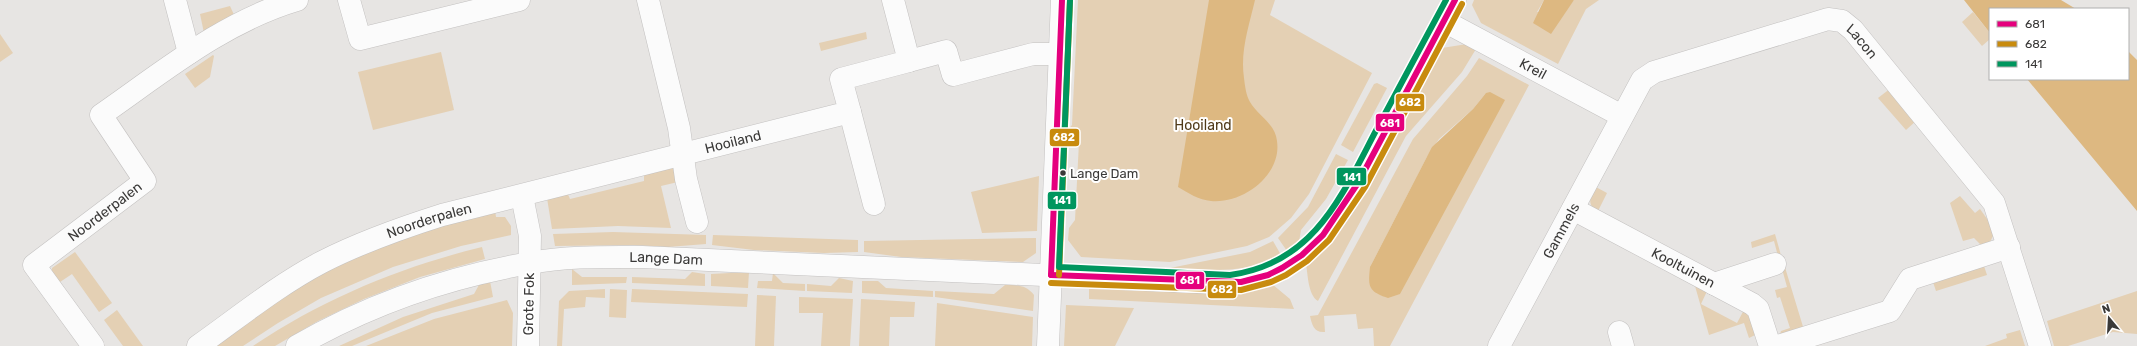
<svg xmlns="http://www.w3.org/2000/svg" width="2137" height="346" viewBox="0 0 2137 346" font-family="Rubik,sans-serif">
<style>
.green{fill:#e4d0b4;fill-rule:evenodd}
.water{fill:#ddb881}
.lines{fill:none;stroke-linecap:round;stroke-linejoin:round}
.minor-casing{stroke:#c3c1c0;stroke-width:23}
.tertiary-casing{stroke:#c3c1c0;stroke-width:23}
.minor{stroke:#fbfbfb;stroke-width:22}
.tertiary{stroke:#fbfbfb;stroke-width:22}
.bus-1-casing{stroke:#fff;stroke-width:9}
.bus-2-casing{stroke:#fff;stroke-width:9}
.bus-3-casing{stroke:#fff;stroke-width:9}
.bus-1{stroke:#e5007d;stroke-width:6}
.bus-2{stroke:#c88b0e;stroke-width:6}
.bus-3{stroke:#00965e;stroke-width:6}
.bus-dot{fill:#3a3938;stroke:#fff;stroke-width:1.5}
.labels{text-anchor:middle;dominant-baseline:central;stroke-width:4;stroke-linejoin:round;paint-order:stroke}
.bus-label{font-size:13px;fill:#3a3938;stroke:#fff;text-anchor:start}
.street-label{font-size:14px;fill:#3a3938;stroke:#fff}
.park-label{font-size:14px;fill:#503a19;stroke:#fff}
.line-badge{stroke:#fff;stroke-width:1.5}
.badge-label{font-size:11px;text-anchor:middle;font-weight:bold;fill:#fff}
</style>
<rect width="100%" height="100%" fill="#e7e5e3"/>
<g class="green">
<path d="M1078 0H1275L1270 15 1372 73 1309 194 1291 218 1269 237 1247 246 1170 262 1081 257 1068 240 1069 228 1075 220 1079 142 1073 141 1066 132 1072 125Z"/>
<path d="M1474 0H1544L1537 12H1564L1574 0H1599L1586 9 1558 64 1481 23 1472 5Z"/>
<path d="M230 6 235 17 204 33 200 14Z"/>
<path d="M1973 12 1990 33V39L1982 46 1962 22Z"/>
<path d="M866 32 867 39 821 51 819 43Z"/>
<path d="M0 34 13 53 0 62Z"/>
<path d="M1467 44 1476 49 1462 72 1406 136 1318 301C1308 295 1308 275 1306 264L1340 230 1353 212 1442 48Z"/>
<path d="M441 52 454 110 373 130 358 72Z"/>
<path d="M213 55 214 56 210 77 195 88 185 74Z"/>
<path d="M1479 58 1529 85 1390 346H1374L1373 328 1358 329 1356 314 1324 316 1325 332C1314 333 1312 325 1310 316L1318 315 1413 139 1467 76ZM1486 93 1370 267 1427 157 1439 139 1473 109Z"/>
<path d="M1377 83 1387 88 1353 152 1341 145 1374 84Z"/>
<path d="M1891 88 1917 120 1906 130 1878 98Z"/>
<path d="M1336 154 1348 160 1326 199 1301 230 1299 242 1287 251 1278 238 1308 207Z"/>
<path d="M673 167 678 182 661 186 671 228 618 226 552 229 547 198 567 192 570 199 644 181V174Z"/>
<path d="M1039 176 1037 231 982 233 971 192Z"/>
<path d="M1594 186 1607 193 1597 213C1587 203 1590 198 1594 186Z"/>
<path d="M1960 196 1975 213 1980 209 1990 223 1994 234 1990 242 1981 245 1974 238 1963 241 1950 203Z"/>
<path d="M495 210 496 217H505L511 226V235L461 246 393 267 321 298 278 323 243 346H211L307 280 380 245Z"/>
<path d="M613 232 706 235V244L668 247 634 245 555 246 553 234Z"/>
<path d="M1775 234 1782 259 1779 260 1774 241 1752 248 1751 242Z"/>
<path d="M713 235 858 240V252L824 253 754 250 712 245Z"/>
<path d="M1036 238V253L1023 262 901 257 864 252V241Z"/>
<path d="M1273 241 1281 255C1246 275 1209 270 1170 268L1250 252Z"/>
<path d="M482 247 485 259 420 277 364 299 318 321 275 346H253C323 299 400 267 482 247Z"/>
<path d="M75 252 112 303 99 312 72 274 57 284 52 273V268Z"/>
<path d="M1784 264 1804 330 1780 334 1781 331 1790 328 1780 297 1777 298 1775 290 1787 287 1781 265Z"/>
<path d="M1984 266 1987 275 1936 291 1933 282Z"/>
<path d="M572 269 582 277H627L626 283 572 285Z"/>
<path d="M692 272 705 274V286L632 283V277L685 279Z"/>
<path d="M749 272 748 288 711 286V274Z"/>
<path d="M773 273 783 283 805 284V291L757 288 758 281H772Z"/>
<path d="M839 278 853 281 852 293 807 291V284L831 286Z"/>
<path d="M490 281 493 297 432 313 352 346H339L403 317 474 294 480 283Z"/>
<path d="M862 281H878L886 288 933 291V297L862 293Z"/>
<path d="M1272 284 1290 299 1294 309 1089 299V287L1232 293 1254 289Z"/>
<path d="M1005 285C1017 285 1026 285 1034 295L1033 311 935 297V291L994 294Z"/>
<path d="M1695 286 1708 289 1701 304 1737 323 1745 308 1750 312 1757 334 1749 338 1744 323 1709 335Z"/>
<path d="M605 289V298L586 297 585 307 564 309 562 346H557L559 301 569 291Z"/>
<path d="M610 289 627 290 626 318 609 317Z"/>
<path d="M632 289 748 294 747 307 631 302Z"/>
<path d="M2137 291V334L2113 332 2068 346H2054L2047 321Z"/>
<path d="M757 295 776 296 774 346H755Z"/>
<path d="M799 297 853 299 850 346H821L823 313H799Z"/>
<path d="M861 299 915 302 914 317H890L889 346H859Z"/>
<path d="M507 300 513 313 512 346H366L434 319Z"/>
<path d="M937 303 1033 317 1032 346H935Z"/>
<path d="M1066 305 1134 308 1115 346H1064Z"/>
<path d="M117 310 143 346H123L104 320Z"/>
<path d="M2020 330 2025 346H1985L2007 338 2006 334Z"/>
</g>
<g class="water">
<path d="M1209 0H1255C1249 26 1240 51 1244 78 1245 86 1246 95 1250 102 1258 116 1275 123 1277 141 1282 175 1243 204 1211 201 1199 200 1188 193 1178 187Z"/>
<path d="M1544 0H1574L1551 34 1533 23Z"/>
<path d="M1964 0H2061L2076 9H1990V33Z"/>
<path d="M2128 51 2137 60V211L2027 79H2128Z"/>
<path d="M1490 92 1505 100 1400 294 1388 298C1368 291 1368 287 1370 267L1432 147 1473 109 1486 93Z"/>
</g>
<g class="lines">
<defs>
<g id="minor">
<path d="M175 0 189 53"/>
<path d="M349 0 360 39 519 0"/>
<path d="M648 0 679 128 686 179 697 222"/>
<path id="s1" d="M1444 21 1622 116"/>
<path d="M909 61 946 51 953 75 1033 54H1060"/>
<path d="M850 112 874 204"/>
<path d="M522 196 530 236 528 346"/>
<path id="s2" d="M1573 209 1752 304 1758 309 1770 346"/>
<path d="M1714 284 1775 264"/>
<path d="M1619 332 1623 346"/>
<path id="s3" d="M93 346 34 265 145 181 101 115C163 72 223 22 297 0"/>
<path id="s4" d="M198 346C239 317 278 285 322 262 361 242 401 228 442 215L850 112 841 79 909 61 893 0"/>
<path d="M1048 346 1062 0"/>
<path id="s5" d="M1499 346 1642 80 1654 72 1828 19 1842 21 1853 30 1994 203 2040 346"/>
<path d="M1778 346 1890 311 1910 279 2009 247"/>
</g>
<g id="tertiary">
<path id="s6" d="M297 346C368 305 448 277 530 263 567 256 604 257 642 257L1219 283C1315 284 1353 193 1391 120 1412 80 1434 40 1455 0"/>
</g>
</defs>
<use href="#minor" class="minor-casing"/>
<use href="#tertiary" class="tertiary-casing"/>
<use href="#minor" class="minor"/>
<use href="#tertiary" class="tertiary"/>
<defs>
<g id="bus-1">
<path d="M1051 275 1241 282 1268 275 1282 268 1302 255 1323 235 1358 183 1455 0"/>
<path d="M1051 275 1062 0"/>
</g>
<g id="bus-2">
<path d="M1059 275 1070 0"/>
<path d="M1051 283 1241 290 1271 282 1286 275 1307 261 1329 240 1365 187 1462 4"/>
</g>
<path id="bus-3" d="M1070 0 1059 267 1230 275C1317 263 1343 192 1380 123 1402 82 1424 41 1446 0"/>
</defs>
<use href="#bus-1" class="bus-1-casing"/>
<use href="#bus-2" class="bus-2-casing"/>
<use href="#bus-3" class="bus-3-casing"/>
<use href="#bus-1" class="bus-1"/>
<use href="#bus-2" class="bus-2"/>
<use href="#bus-3" class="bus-3"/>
</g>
<circle class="bus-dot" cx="1063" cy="173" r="3.5"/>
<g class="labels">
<g class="bus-label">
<text x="1070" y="173">Lange Dam</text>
</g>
<g class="street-label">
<text stroke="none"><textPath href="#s5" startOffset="541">Lacon</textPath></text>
<text stroke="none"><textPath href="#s1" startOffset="101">Kreil</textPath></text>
<text stroke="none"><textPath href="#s4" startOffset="579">Hooiland</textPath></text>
<text stroke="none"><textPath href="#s3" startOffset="189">Noorderpalen</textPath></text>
<text stroke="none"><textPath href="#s4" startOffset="265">Noorderpalen</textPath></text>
<text stroke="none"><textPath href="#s5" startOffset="131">Gammels</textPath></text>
<text stroke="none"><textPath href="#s6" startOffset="385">Lange Dam</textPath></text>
<text stroke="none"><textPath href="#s2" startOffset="125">Kooltuinen</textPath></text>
<text transform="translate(529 304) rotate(-89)">Grote Fok</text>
</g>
<g class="park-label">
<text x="1203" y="125">Hooiland</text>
</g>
</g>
<g class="line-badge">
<rect x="1395" y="93" width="30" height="19" rx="4" fill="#c88b0e"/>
<rect x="1375" y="113" width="30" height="19" rx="4" fill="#e5007d"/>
<rect x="1049" y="128" width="31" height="19" rx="4" fill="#c88b0e"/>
<rect x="1336" y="167" width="31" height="19" rx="4" fill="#00965e"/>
<rect x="1047" y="191" width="30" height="19" rx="4" fill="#00965e"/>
<rect x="1175" y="271" width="30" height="19" rx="4" fill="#e5007d"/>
<rect x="1207" y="280" width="30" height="19" rx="4" fill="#c88b0e"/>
</g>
<g class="badge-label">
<text x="1410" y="106">682</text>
<text x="1390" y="127">681</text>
<text x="1064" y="141">682</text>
<text x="1352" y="181">141</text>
<text x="1062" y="204">141</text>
<text x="1190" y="284">681</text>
<text x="1222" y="293">682</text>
</g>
<rect x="1989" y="8" width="140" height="72" fill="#ffffff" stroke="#b0b0af"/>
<rect x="1997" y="21" width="20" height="6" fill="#e5007d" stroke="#b0b0af"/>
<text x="2025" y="28" font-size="12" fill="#3a3938">681</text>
<rect x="1997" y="41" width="20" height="6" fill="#c88b0e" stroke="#b0b0af"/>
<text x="2025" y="48" font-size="12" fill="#3a3938">682</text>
<rect x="1997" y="61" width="20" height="6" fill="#00965e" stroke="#b0b0af"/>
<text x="2025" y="68" font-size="12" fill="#3a3938">141</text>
<g transform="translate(2109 318) rotate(342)" stroke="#ffffff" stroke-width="3" paint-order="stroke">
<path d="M0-3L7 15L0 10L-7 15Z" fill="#3a3938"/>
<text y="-6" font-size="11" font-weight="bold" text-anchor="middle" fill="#3a3938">N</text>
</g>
</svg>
